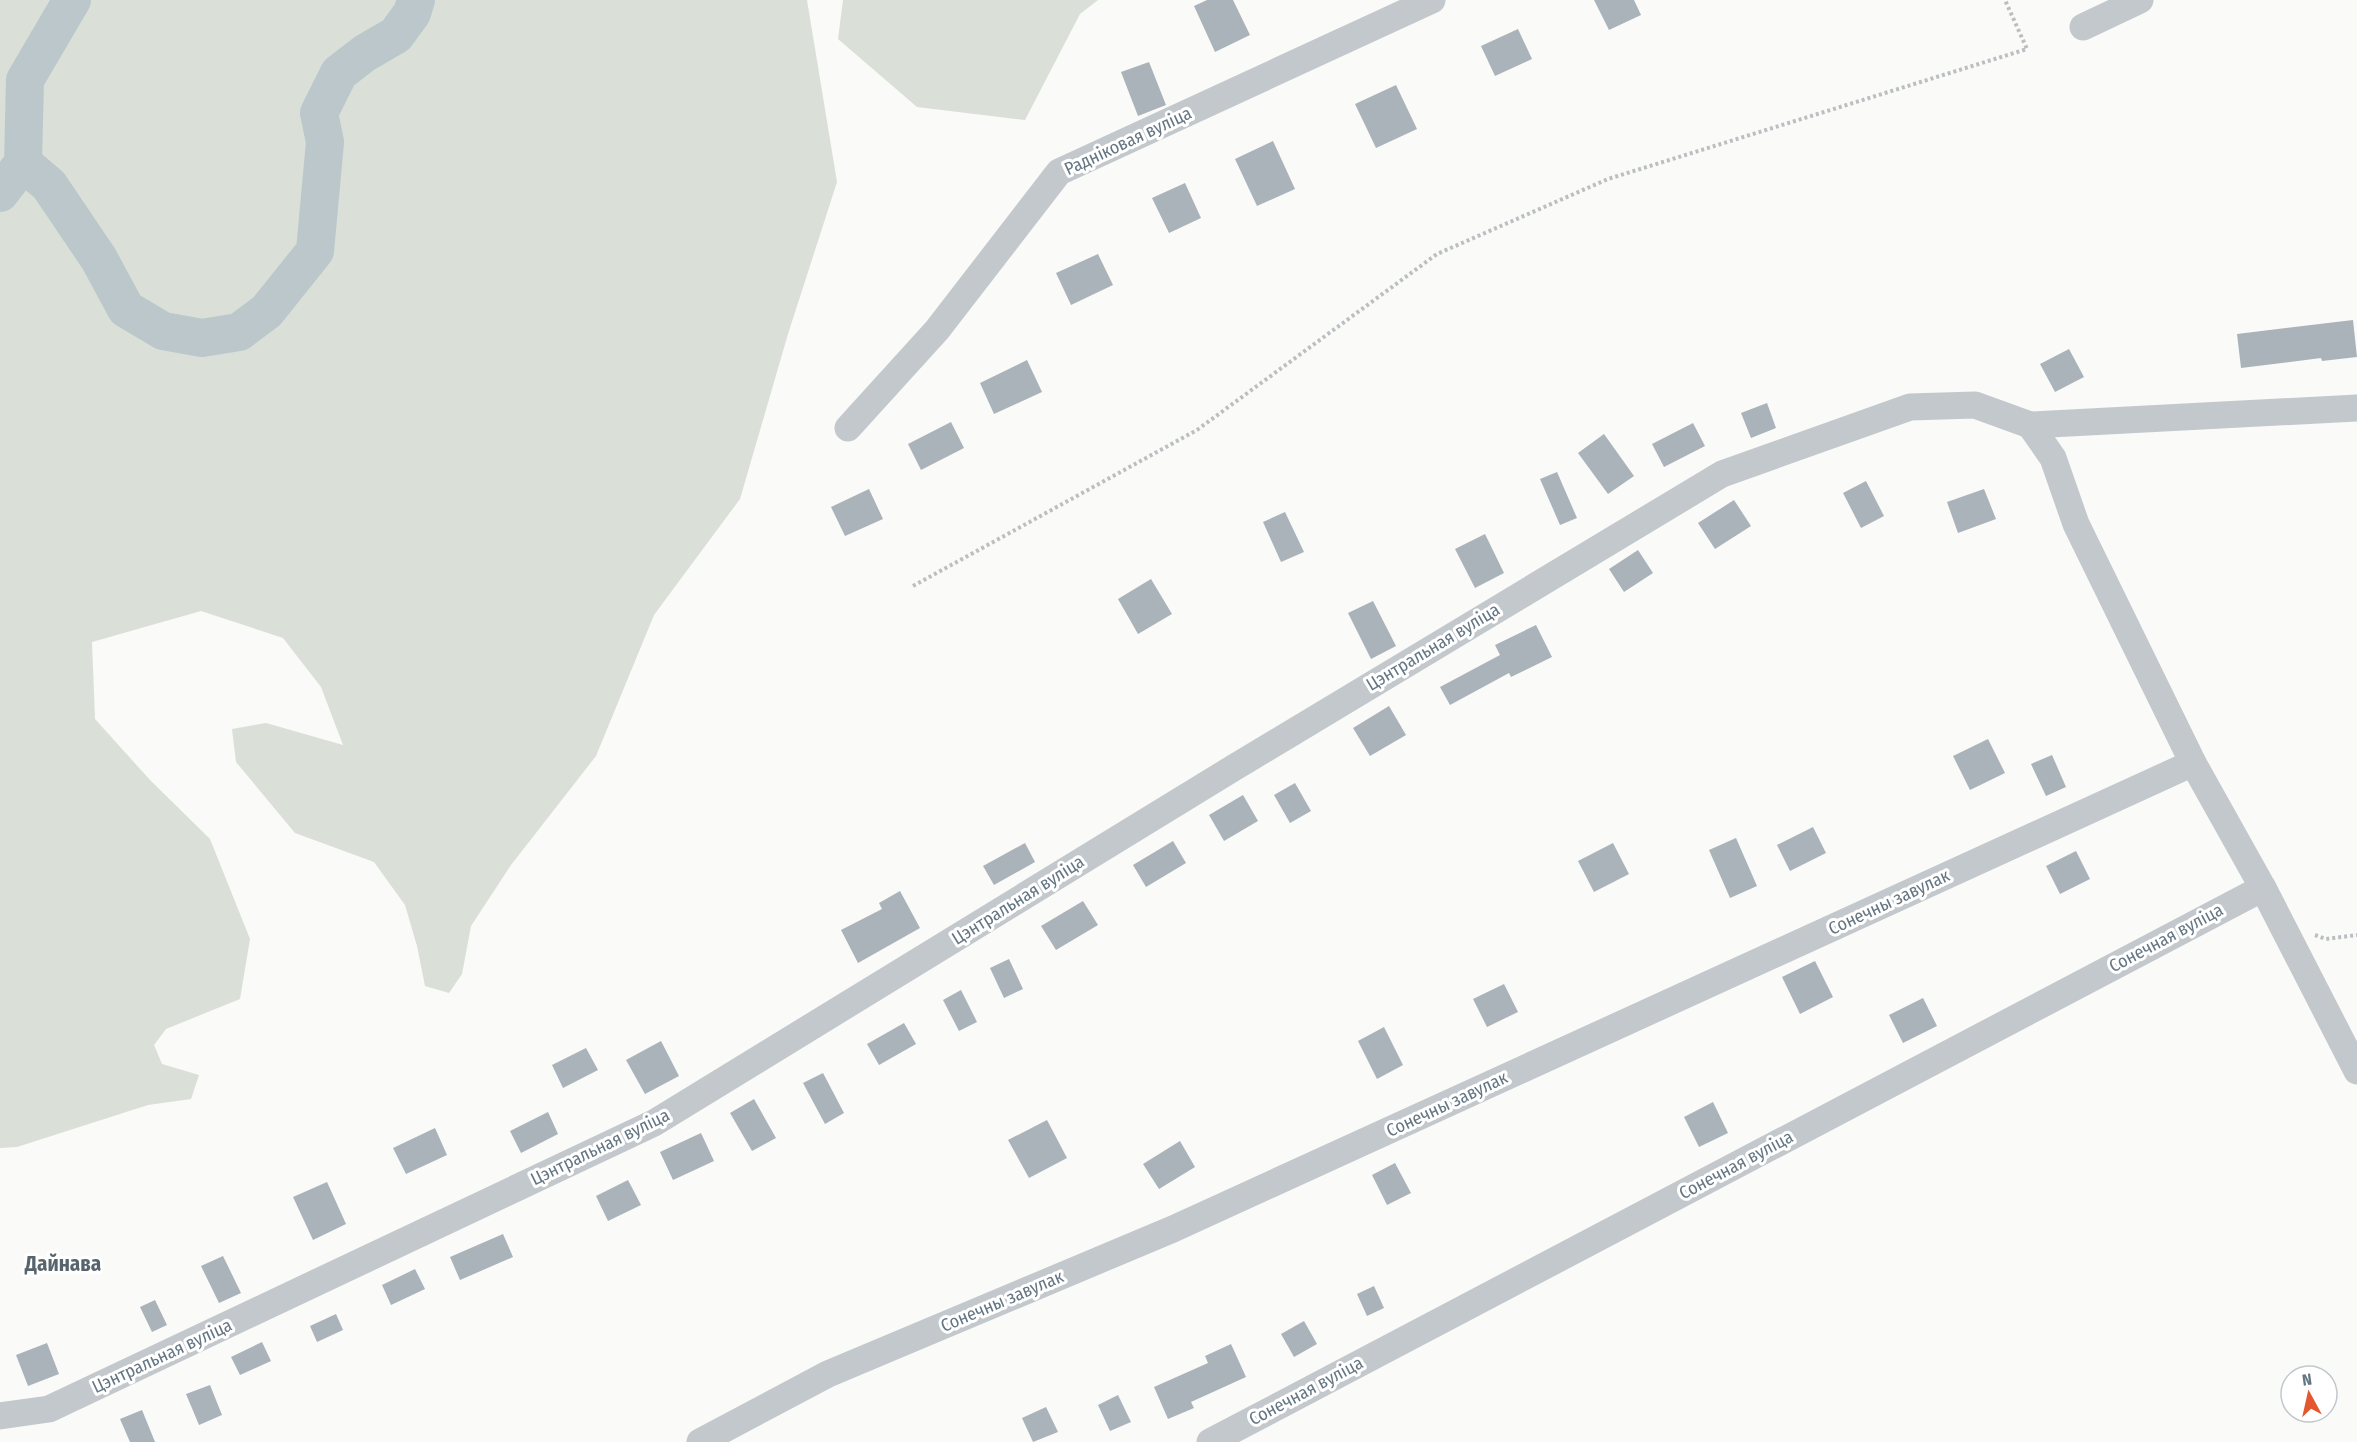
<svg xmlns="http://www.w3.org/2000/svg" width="2357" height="1442" viewBox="0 0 2357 1442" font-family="'Fira Sans Condensed',sans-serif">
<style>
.green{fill:#dadfd7}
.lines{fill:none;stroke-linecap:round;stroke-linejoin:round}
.river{stroke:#bbc7cb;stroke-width:38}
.building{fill:#aab3b9}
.path{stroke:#bbbfc2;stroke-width:4;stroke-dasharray:3 3;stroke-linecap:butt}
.minor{stroke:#c3c8cc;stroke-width:27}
.labels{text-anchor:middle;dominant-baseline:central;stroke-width:6;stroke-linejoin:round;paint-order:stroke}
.street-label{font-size:18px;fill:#657683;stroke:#fff}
.quarter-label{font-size:21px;font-weight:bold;fill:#57646e;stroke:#fff}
</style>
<rect width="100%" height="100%" fill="#fafaf8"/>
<g class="green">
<path d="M0 0H807L837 182 788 334 740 499 654 615 596 756 511 865 471 926 462 974 449 993 425 986 417 946 405 905 374 862 295 833 236 762 232 729 266 723 343 745 321 687 283 638 201 611 92 642 95 719 150 780 210 839 250 939 240 999 166 1029 154 1045 162 1064 199 1075 191 1099 148 1105 17 1147 0 1148Z"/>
<path d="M843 0H1098L1080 14 1025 120 917 107 838 39Z"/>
</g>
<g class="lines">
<g class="river">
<path d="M23 163 49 185 99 259 126 309 163 331 202 338 239 332 267 311 315 251 325 142 319 113 339 73 365 53 396 35 412 13 416 0"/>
<path d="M0 193 23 163 25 80 72 0"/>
</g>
</g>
<g class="building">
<path d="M1207 0H1233L1250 35 1215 52 1194 6Z"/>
<path d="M1594 0H1634L1641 15 1609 30Z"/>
<path d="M1518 29 1532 59 1495 76 1481 46Z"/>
<path d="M1149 62 1166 105 1138 116 1121 72Z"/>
<path d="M1396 85 1417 129 1376 148 1355 104Z"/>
<path d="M1273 141 1295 189 1257 206 1235 159Z"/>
<path d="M1185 183 1201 218 1169 233 1152 198Z"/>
<path d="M1098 254 1113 285 1071 305 1056 273Z"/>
<path d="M2353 320 2357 357 2322 361 2321 358 2241 368 2237 334Z"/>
<path d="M2069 349 2084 377 2055 392 2040 364Z"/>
<path d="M1027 360 1042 392 994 414 980 383Z"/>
<path d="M1767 403 1776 428 1751 438 1741 413Z"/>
<path d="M951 422 964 448 921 470 908 444Z"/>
<path d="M1693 423 1705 446 1664 467 1652 444Z"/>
<path d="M1604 434 1634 476 1608 494 1578 453Z"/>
<path d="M1557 472 1577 518 1560 525 1540 479Z"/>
<path d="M1866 481 1884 516 1861 528 1843 493Z"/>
<path d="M869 489 883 519 845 536 831 507Z"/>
<path d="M1984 489 1996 519 1958 533 1947 502Z"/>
<path d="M1734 500 1751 526 1715 549 1698 523Z"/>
<path d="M1285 512 1304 552 1281 562 1263 522Z"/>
<path d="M1485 534 1504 573 1475 588 1455 549Z"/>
<path d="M1638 550 1653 573 1624 592 1609 569Z"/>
<path d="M1151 579 1172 614 1138 634 1118 599Z"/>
<path d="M1373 601 1396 646 1371 659 1348 613Z"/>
<path d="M1536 625 1552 657 1511 677 1509 673 1450 705 1440 687 1500 655 1495 645Z"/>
<path d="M1389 706 1406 735 1370 756 1353 728Z"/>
<path d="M1988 739 2005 773 1970 790 1953 756Z"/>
<path d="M2052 755 2066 787 2046 796 2031 764Z"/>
<path d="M1295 783 1311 811 1290 823 1274 795Z"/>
<path d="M1243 795 1258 821 1224 841 1209 815Z"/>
<path d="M1813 827 1826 853 1790 871 1777 845Z"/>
<path d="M1736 838 1757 886 1730 898 1709 850Z"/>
<path d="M1173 841 1186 863 1146 887 1133 865Z"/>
<path d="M1025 843 1035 862 994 885 983 866Z"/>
<path d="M1613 843 1629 874 1594 892 1578 861Z"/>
<path d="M2076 851 2090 879 2060 894 2046 866Z"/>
<path d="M900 891 920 928 858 963 841 930 882 909 879 903Z"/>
<path d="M1083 901 1098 925 1056 950 1041 926Z"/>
<path d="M1009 959 1023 989 1004 998 990 968Z"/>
<path d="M1815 961 1833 997 1800 1014 1782 977Z"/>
<path d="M1504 984 1518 1012 1487 1027 1473 999Z"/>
<path d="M961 990 977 1022 959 1031 943 1000Z"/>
<path d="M1923 998 1937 1026 1903 1043 1889 1015Z"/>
<path d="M904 1023 916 1044 879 1065 867 1044Z"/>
<path d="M1384 1027 1403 1065 1377 1079 1358 1041Z"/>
<path d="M661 1041 679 1076 645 1094 626 1060Z"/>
<path d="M586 1048 598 1070 563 1088 552 1065Z"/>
<path d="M823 1073 844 1113 825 1124 803 1083Z"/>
<path d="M754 1099 776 1138 752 1151 730 1113Z"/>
<path d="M1713 1102 1728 1133 1699 1147 1684 1117Z"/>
<path d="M548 1112 558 1134 521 1153 510 1131Z"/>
<path d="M1047 1120 1067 1158 1029 1178 1008 1140Z"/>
<path d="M435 1128 447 1155 406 1174 393 1148Z"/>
<path d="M701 1133 714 1161 673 1180 660 1152Z"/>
<path d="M1180 1141 1195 1167 1159 1189 1143 1164Z"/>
<path d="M1395 1163 1411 1193 1387 1205 1372 1175Z"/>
<path d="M628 1180 641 1205 608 1221 596 1196Z"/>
<path d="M327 1182 346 1224 313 1240 293 1197Z"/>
<path d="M503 1234 513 1257 460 1280 450 1257Z"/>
<path d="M223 1256 241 1293 219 1303 201 1266Z"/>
<path d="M415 1269 425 1289 391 1305 382 1285Z"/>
<path d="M1374 1286 1384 1308 1367 1316 1357 1294Z"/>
<path d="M155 1300 167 1325 152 1332 140 1307Z"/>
<path d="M336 1314 343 1330 317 1342 310 1326Z"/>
<path d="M1304 1321 1317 1344 1294 1357 1281 1334Z"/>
<path d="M262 1342 271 1361 240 1375 231 1357Z"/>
<path d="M47 1343 59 1374 28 1386 16 1355Z"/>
<path d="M1231 1344 1246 1377 1191 1402 1194 1408 1168 1419 1154 1387 1208 1363 1205 1356Z"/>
<path d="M210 1385 222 1415 199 1425 186 1394Z"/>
<path d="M1118 1395 1131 1422 1110 1431 1098 1405Z"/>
<path d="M1046 1407 1058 1432 1033 1442 1022 1418Z"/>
<path d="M142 1410 155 1442H130L120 1419Z"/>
</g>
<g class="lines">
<g class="path">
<path d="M913 586 1197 430 1437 254 1608 179 2027 49 2005 0"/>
<path d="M2315 935 2326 939 2357 935"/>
</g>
<g class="minor">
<path d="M2083 27 2140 0"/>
<path d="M2030 425 2053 458 2076 524 2193 763 2263 888 2357 1071"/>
<path d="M848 428 937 330 1059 172 1432 0"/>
<path d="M0 1416 49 1409 654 1123 1235 767 1722 474 1910 407 1975 405 2030 425 2357 408"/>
<path d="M700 1442 828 1374 1173 1229 2193 763"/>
<path d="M1210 1442 2263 888"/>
</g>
</g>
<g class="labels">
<g class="street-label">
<text transform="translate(1128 141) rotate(-25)">Радніковая вуліца</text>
<text transform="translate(1433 647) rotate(-31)">Цэнтральная вуліца</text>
<text transform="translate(1018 900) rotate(-32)">Цэнтральная вуліца</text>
<text transform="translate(1889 902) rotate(-25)">Сонечны завулак</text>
<text transform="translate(2166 938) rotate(-28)">Сонечная вуліца</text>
<text transform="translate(1447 1104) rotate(-25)">Сонечны завулак</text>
<text transform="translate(600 1147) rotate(-26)">Цэнтральная вуліца</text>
<text transform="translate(1736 1165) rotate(-28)">Сонечная вуліца</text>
<text transform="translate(1002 1301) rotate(-23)">Сонечны завулак</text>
<text transform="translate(162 1356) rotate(-25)">Цэнтральная вуліца</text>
<text transform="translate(1306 1391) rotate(-28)">Сонечная вуліца</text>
</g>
<g class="quarter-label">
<text x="63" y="1264">Дайнава</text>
</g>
</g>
<g transform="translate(2309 1394) rotate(352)"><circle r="28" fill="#ffffff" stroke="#c1c8cd" stroke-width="1.5"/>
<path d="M0-4.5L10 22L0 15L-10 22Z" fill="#e4572e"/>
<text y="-9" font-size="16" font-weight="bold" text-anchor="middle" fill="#657683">N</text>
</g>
</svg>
